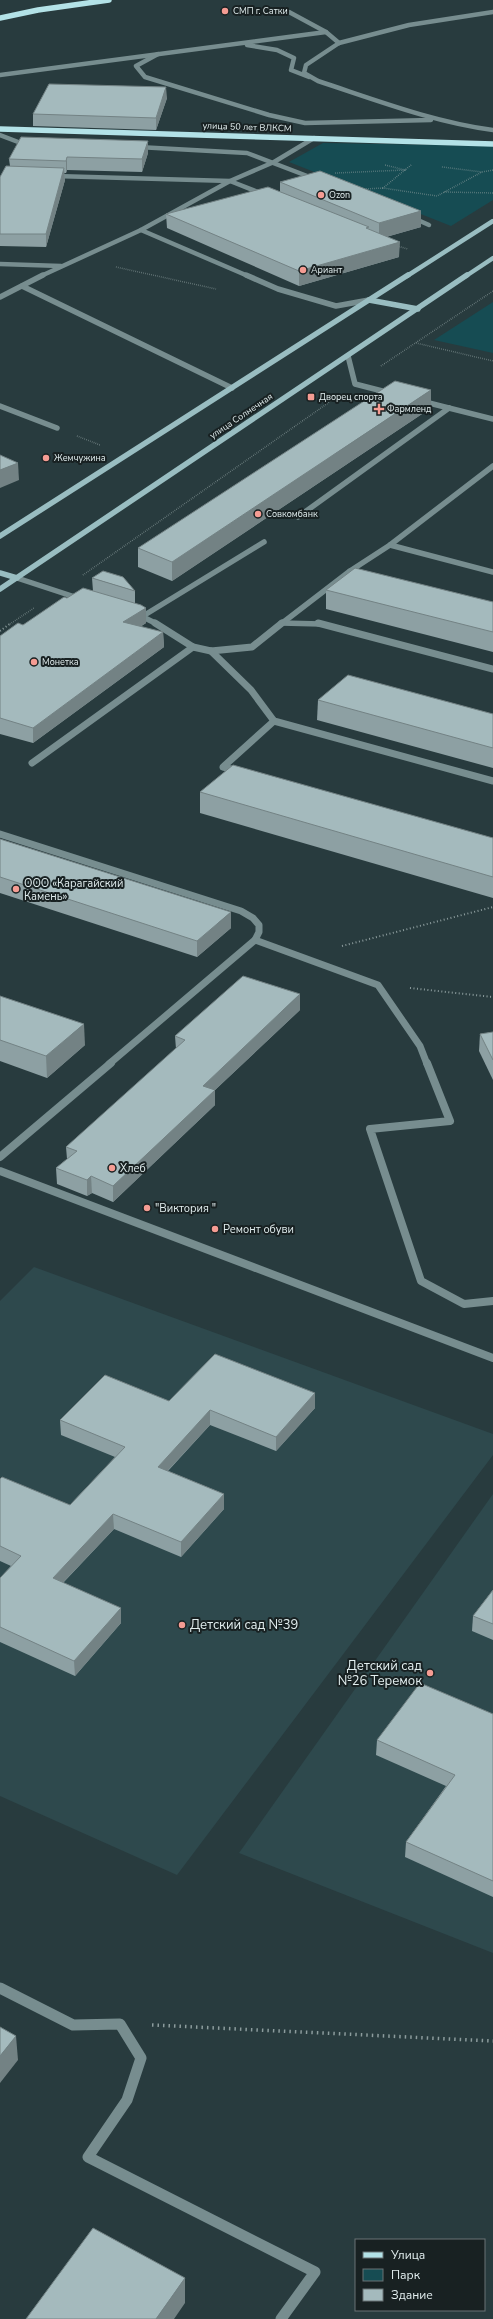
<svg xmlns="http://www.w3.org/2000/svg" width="493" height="2319" viewBox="0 0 493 2319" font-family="'Nunito Sans',sans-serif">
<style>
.built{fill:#2e494d}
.green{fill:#164c53}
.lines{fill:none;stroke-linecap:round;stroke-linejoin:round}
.path-far2{stroke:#8c9c9d;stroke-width:1.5;stroke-dasharray:0.5 1.5;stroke-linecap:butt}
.path-far1{stroke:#8c9c9d;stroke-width:2;stroke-dasharray:1 2.5;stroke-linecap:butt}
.path{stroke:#8c9c9d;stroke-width:3.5;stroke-dasharray:1.5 4;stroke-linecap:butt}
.lane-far4{stroke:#778d8f;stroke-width:4.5}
.lane-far3{stroke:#778d8f;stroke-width:5.5}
.lane-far2{stroke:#778d8f;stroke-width:7}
.lane-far1{stroke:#778d8f;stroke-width:8}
.lane{stroke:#778d8f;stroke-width:11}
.street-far1{stroke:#778d8f;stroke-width:4.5}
.street{stroke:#778d8f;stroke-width:5.5}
.secondary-far1{stroke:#99bdc1;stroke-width:4.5}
.secondary{stroke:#99bdc1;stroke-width:5.5}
.primary{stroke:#b3e2e7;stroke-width:5.5}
.wall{fill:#8da0a3}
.shaded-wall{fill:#738284}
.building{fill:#a4babd;stroke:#738284}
.poi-dot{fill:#f59c93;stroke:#182122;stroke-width:1.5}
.labels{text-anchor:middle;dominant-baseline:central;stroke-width:4;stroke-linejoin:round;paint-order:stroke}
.far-poi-label{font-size:9px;fill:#e2eeef;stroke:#182122;text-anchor:start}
.far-street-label{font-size:9px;fill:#e2eeef;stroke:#182122}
.poi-label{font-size:11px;fill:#e2eeef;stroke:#182122;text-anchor:start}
.near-poi-label{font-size:13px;fill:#e2eeef;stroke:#182122;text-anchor:start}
</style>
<rect width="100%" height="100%" fill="#283b3e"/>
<g class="built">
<path d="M34 1267 493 1434V1455L177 1875 0 1796V1301Z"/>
<path d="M493 1494V1953L239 1853Z"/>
</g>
<g class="green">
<path d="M323 143 493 146V200L451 226 289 162Z"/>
<path d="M493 302V353L434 340Z"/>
</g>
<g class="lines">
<g class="path-far2">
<path d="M411 165 383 188 437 196 482 172 493 170"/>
<path d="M442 167 482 172"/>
<path d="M335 173 405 170 385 165"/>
<path d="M364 189 383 188"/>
<path d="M444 192 493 193"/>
<path d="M397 246 408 249"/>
<path d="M116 267 216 289"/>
<path d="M416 343 493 361"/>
<path d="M381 366 493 291"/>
<path d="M77 436 100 445"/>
<path d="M83 575 338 396"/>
<path d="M10 624 34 608"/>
</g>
<g class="path-far1">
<path d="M0 631 11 623"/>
<path d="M342 946 493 907"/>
<path d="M410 988 493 997"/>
</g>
<path class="path" d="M152 2025 493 2041"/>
<g class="lane-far4">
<path d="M289 12 326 32 339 43"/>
<path d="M493 12 409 25 339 43 306 65 304 73 318 81C376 100 433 122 493 130"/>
<path d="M247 45 277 50 294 58 291 70 309 77"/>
<path d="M158 54 136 66 145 77 269 115 305 123 431 120"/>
<path d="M0 75 326 32"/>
<path d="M0 135 26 145"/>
<path d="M138 147 247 153 315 179"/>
<path d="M55 176 230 181 263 194"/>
<path d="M411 217 429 225"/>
<path d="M141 230 248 276"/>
<path d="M0 264 61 266"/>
</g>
<g class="lane-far3">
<path d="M246 275 278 289 336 306 369 300"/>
<path d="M22 286 232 388"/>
<path d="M348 356 355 384 390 393"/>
<path d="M421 401 493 419"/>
<path d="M0 406 57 428"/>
<path d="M298 517 449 408"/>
<path d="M390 545 493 572"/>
<path d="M350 571 390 545 493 466"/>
<path d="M17 578 81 599"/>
<path d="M137 614 157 624"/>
<path d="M143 616 264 542"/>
<path d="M281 623 321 624"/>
<path d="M281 624 350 571 361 574"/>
</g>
<g class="lane-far2">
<path d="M155 623 193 647 211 651 252 647 282 623"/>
<path d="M318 623 493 669"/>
<path d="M211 651 251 690 274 721 493 781"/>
<path d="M32 763 193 647"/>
<path d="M239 771 223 767 274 721"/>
<path d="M0 834 241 911 253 918 259 925V932L255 940 109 1064"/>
<path d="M255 940 378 985 420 1046 427 1064"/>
</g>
<g class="lane-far1">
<path d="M427 1063 450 1121 370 1129 421 1281 464 1304 493 1301"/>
<path d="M0 1157 111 1063"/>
<path d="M0 1171 493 1358"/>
</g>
<path class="lane" d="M0 1988 73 2025 120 2024 141 2058 127 2100 88 2157 315 2272 281 2319"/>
<path class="street-far1" d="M41 276 141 230 230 181 274 162 314 138"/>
<path class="street" d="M0 297 43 275"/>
<g class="secondary-far1">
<path d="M407 276 493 221"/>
<path d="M466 276 493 258"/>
</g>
<g class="secondary">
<path d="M369 300 418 309"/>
<path d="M0 536 408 275"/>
<path d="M0 573 17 578"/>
<path d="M0 589 467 275"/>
</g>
<g class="primary">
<path d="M0 18 38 10 109 0"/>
<path d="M0 129 493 144"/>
</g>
</g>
<g class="wall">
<path d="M167 98 156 130 33 126V114Z"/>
<path d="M148 153 142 172 67 170 66 173H64L65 180 46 247 0 246V177L10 166 9 159Z"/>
<path d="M280 182 421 227 386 237 399 257 299 286 167 228 166 214 280 192Z"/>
<path d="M431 408 172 581 138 567V548Z"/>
<path d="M92 578 135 591V603L146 623 140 627 163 632 164 647 33 743 0 734V636L23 625 67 598 93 591Z"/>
<path d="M326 590 493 602V652L326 609Z"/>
<path d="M318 700 493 714V768L317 720Z"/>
<path d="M200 792 493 838V898L200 813Z"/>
<path d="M0 839 231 928 197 957 0 893Z"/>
<path d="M0 996 85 1045 47 1078 0 1061Z"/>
<path d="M300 1010 215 1090V1105L113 1202 92 1193 87 1196 57 1184 56 1168 67 1159 66 1147 176 1049 175 1036Z"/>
<path d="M493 1032V1080L479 1051 480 1034Z"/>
<path d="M315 1393V1408L276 1451 210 1425 168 1471 224 1494V1509L181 1557 114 1529 63 1583 121 1623 75 1676 0 1642V1578L11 1566 0 1561V1479L70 1505 115 1457 61 1435 60 1420 169 1401Z"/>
<path d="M493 1590V1640L472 1631 473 1616Z"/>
<path d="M493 1714V1897L405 1857 406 1842 446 1786 376 1755 377 1740Z"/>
</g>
<g class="shaded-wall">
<path d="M166 87 167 98 156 130V118Z"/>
<path d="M148 141V153L142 172V159Z"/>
<path d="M67 157V170L66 173V161Z"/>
<path d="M64 168 65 180 46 247V234Z"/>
<path d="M421 211V227L379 239V223Z"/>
<path d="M400 242 399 257 299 286V271Z"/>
<path d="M431 390V408L172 581V562Z"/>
<path d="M18 463 19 480 0 488V470Z"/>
<path d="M146 608V623L124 637 123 622Z"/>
<path d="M163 632 164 647 33 743V728Z"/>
<path d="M231 912V928L197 957V941Z"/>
<path d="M300 994V1010L215 1090V1105L113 1202V1186L203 1086Z"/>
<path d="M84 1024 85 1045 47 1078 46 1056Z"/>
<path d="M91 1176 92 1193 87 1196V1180Z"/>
<path d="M315 1393V1408L276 1451V1437Z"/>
<path d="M210 1410V1425L158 1481V1467Z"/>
<path d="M224 1494V1509L181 1557V1542Z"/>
<path d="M113 1514 114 1529 53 1593V1578Z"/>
<path d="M121 1608V1623L75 1676 74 1661Z"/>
<path d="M16 2036 18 2060 0 2083V2056Z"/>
<path d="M185 2278V2303L174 2319H156Z"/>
</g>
<g class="building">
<path d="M49 84 166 87 156 118 33 114Z"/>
<path d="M21 137 148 141 142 159 67 157 66 161 9 159Z"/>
<path d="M6 166 64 168 46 234H0V177Z"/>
<path d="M320 171 421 211 379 223 280 182Z"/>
<path d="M268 187 369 227 366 228 400 242 299 271 166 214Z"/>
<path d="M395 381 431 390 172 562 138 548Z"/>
<path d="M0 455 18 463 0 470Z"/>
<path d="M355 568 493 602V632L326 590Z"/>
<path d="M103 571 123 577 135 591 92 578Z"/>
<path d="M83 588 141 605 146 608 123 622 163 632 33 728 0 718V636L18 623 23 625 64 597 67 598Z"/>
<path d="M348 675 493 714V748L318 700Z"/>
<path d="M233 765 493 838V877L200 792Z"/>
<path d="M0 839 231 912 197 941 0 877Z"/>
<path d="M243 976 300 994 203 1086 215 1090 113 1186 91 1176 87 1180 56 1168 77 1151 66 1147 185 1040 175 1036Z"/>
<path d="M0 996 84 1024 46 1056 0 1040Z"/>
<path d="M493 1032V1060L480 1034Z"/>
<path d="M215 1354 315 1393 276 1437 210 1410 158 1467 224 1494 181 1542 113 1514 53 1578 121 1608 74 1661 0 1627V1578L21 1556 0 1546V1479L2 1477 70 1505 125 1447 60 1420 105 1375 169 1401Z"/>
<path d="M493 1590V1624L473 1616Z"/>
<path d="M420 1683 493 1714V1881L406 1842 455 1775 377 1740Z"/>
<path d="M0 2027 16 2036 0 2056Z"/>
<path d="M93 2228 185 2278 156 2319H26Z"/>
</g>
<g class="poi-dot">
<circle cx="225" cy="11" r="4"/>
<circle cx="321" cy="195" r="4"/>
<circle cx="303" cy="270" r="4"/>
<rect x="307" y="393" width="8" height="8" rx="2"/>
<path d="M377 403h4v4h4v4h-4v4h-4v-4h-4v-4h4z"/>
<circle cx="46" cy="458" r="4"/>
<circle cx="258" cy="514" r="4"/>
<circle cx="34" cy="662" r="4"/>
<circle cx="16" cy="889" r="4"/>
<circle cx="112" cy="1168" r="4"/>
<circle cx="147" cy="1208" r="4"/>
<circle cx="215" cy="1229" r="4"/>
<circle cx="182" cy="1625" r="4"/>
<circle cx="430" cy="1673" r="4"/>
</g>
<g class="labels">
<g class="far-poi-label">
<text x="233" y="11">СМП г. Сатки</text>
<text x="329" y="195">Ozon</text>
<text x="311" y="270">Ариант</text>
<text x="319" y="397">Дворец спорта</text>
<text x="387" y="409">Фармленд</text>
<text x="54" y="458">Жемчужина</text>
<text x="266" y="514">Совкомбанк</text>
<text x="42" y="662">Монетка</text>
</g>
<g class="far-street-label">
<text transform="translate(247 127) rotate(2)">улица 50 лет ВЛКСМ</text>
<text transform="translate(241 416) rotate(-34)">улица Солнечная</text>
</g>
<g class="poi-label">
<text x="24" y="883">ООО «Карагайский<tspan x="24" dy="13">Камень»</tspan></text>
<text x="120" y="1168">Хлеб</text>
<text x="155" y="1208">"Виктория "</text>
<text x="223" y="1229">Ремонт обуви</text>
</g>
<g class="near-poi-label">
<text x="190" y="1625">Детский сад №39</text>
<text x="422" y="1666" text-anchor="end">Детский сад<tspan x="422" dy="15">№26 Теремок</tspan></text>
</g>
</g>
<rect x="355" y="2239" width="130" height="72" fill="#182122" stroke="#697374"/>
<rect x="363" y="2252" width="20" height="6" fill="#b3e2e7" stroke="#697374"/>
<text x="391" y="2259" font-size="12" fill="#e2eeef">Улица</text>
<rect x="363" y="2269" width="20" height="12" fill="#164c53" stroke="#697374"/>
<text x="391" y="2279" font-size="12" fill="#e2eeef">Парк</text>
<rect x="363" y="2289" width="20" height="12" fill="#a4babd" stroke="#697374"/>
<text x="391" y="2299" font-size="12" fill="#e2eeef">Здание</text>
</svg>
